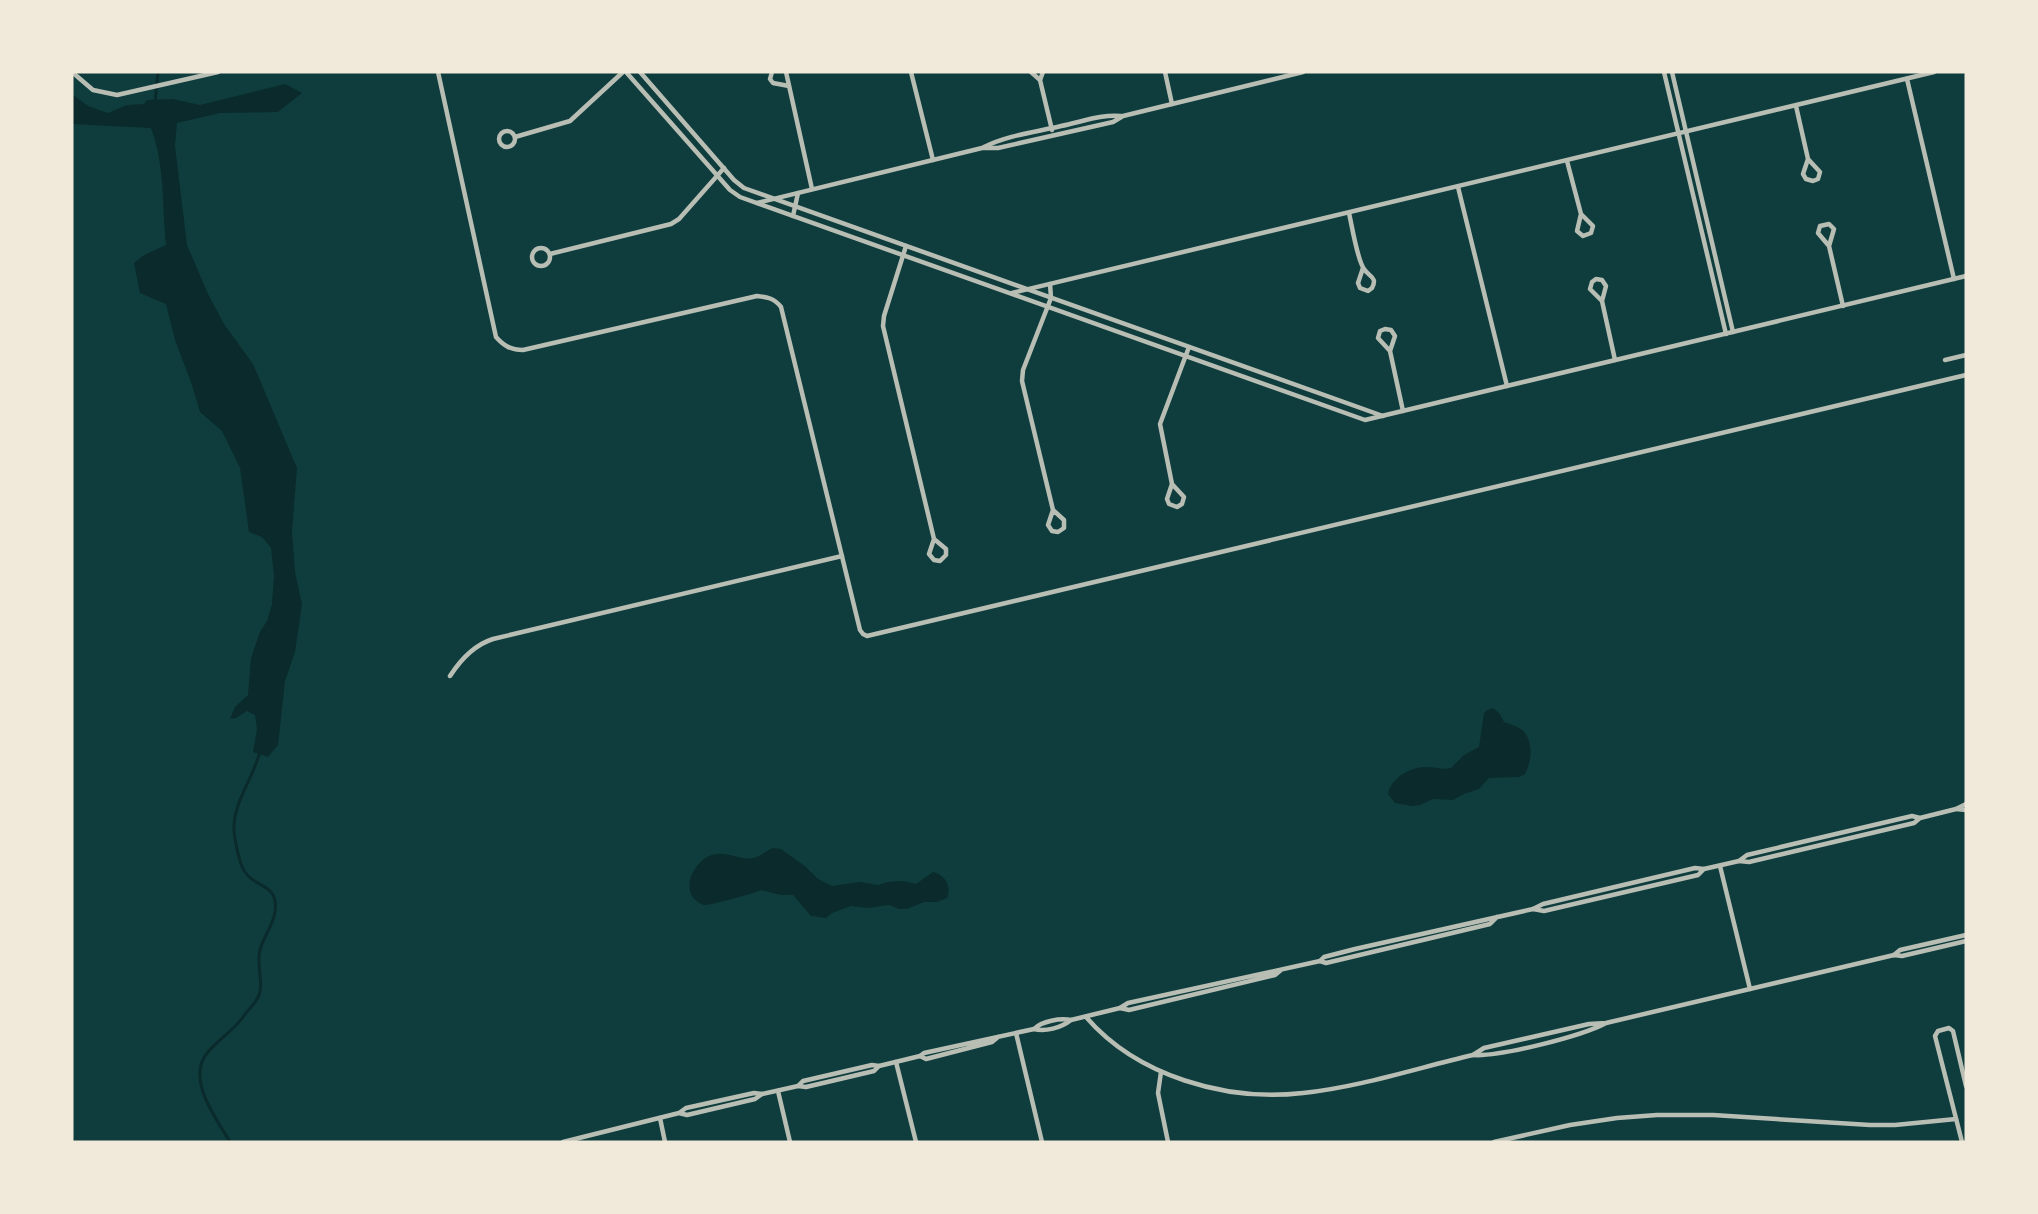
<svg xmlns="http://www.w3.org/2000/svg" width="2038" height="1214" viewBox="0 0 2038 1214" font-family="Arial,sans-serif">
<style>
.water{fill:#0a2a2b}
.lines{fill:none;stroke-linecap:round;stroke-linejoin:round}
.stream{stroke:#0a2a2b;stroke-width:3}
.minor{stroke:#b8beb3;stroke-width:4.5}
</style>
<rect width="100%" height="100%" fill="#0f3d3e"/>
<g class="water">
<path d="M285 84 302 93 278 112 220 113 177 123 175 146 187 245 208 294 224 324 253 364 297 468 292 531 295 572 302 604 295 652 285 681 278 745 268 757 253 752 257 729 255 715 247 711 236 718 230 719 235 707 248 695 251 658 260 632 267 621 272 604 274 576 271 548 262 537 249 532 240 468 222 431 200 412 192 385 175 340 166 304 140 293 134 263 144 255 166 245C162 206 165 165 151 128L72 124V94L88 106 108 113 127 105 144 104 147 100 173 99 200 105Z"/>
<path d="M1493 708 1500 714 1504 722C1509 724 1517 726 1521 729 1534 739 1532 762 1525 774L1519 777 1489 778 1479 789 1464 794 1453 800 1433 799 1420 805 1412 806 1395 803 1388 794C1391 778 1410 767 1426 767 1435 767 1442 770 1451 768L1464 755 1479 747 1484 713 1487 710Z"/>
<path d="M773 848 781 849 806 867 818 879 832 886 860 882 878 885 888 882 903 881 916 884 933 872C945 875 952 886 947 898L937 902H924L907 909H899L889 905 867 908 851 906 832 913 826 918 811 916 793 895H781L761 890C756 893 708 906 704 905 680 896 689 868 707 857 724 848 739 861 753 858 759 857 766 851 773 848Z"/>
</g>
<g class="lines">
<g class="stream">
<path d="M155 103 158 72"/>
<path d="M230 1142C216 1118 185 1078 208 1052 219 1039 233 1031 243 1017 248 1010 256 1003 259 995 264 983 256 964 260 950 263 937 273 926 275 912 279 883 256 889 245 872 238 862 236 844 234 832 232 803 254 778 260 751"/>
</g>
<g class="minor">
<path d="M72 72 93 90 117 95 218 72"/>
<path d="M438 72 496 337C504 346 511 350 523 350L757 296C767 297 774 298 781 307L860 630 863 634 867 636 1966 375"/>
<path d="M626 72 730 190 740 197 1365 420 1966 276"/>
<path d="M640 72 734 180 744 188 1383 416"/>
<path d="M772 72 770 79 773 83 789 86"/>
<path d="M786 72 812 189"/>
<path d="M911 72 933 160"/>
<path d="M1031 72 1040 80"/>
<path d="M1043 72 1040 80 1052 130"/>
<path d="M1165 72 1172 104"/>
<path d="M1664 72 1726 334"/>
<path d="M1672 72 1733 332"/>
<path d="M1907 79 1954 279"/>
<path d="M1796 106 1808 159 1820 172 1818 179 1813 181 1806 179 1803 174 1808 159"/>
<circle cx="507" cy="139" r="8"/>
<path d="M515 137 570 121 623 72"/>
<path d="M984 147C1008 135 1036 132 1061 126 1081 122 1102 114 1121 116"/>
<path d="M1567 161 1581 214 1577 231 1583 236 1591 233 1593 226 1581 214"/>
<path d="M1458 187 1507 386"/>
<path d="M757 203 982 148H998L1113 122 1123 116 1303 72"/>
<path d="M1349 213C1352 226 1357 259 1364 269 1369 277 1378 277 1372 288L1368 291 1360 288 1358 283 1363 268"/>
<path d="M793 216 798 193"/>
<path d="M906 246 884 316 883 326 934 539 929 554 934 560 940 561 946 555V549L934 539"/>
<path d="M1829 246 1818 233 1820 226 1829 224 1834 229 1829 246 1843 306"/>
<circle cx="541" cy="257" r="9"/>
<path d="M550 254 671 224 679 219 724 168"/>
<path d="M1050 284 1051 298 1023 370 1022 381 1053 510 1048 525 1052 531 1058 532 1064 528V520L1053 510"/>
<path d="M1012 293 1934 72"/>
<path d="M1602 301 1590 289 1592 282 1596 279 1602 280 1606 286 1602 301 1615 360"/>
<path d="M1390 351 1378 338 1380 331 1385 329 1391 330 1395 336 1390 351 1403 411"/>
<path d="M1945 360 1966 355"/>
<path d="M1172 484 1184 497 1182 504 1177 507 1169 504 1167 499 1172 484 1160 424 1189 347"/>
<path d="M450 676C461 659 474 645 493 639L842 556"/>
<path d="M1966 804 1956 809 1966 810"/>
<path d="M1920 818 1912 816 1747 855 1739 861 1749 862 1914 823 1920 818 1956 809"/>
<path d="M1720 866 1750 989"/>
<path d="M1704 869 1698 875 1544 911 1533 909 1543 904 1695 868 1704 869 1739 861"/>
<path d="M1497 917 1490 924 1326 963 1320 961 1324 957 1355 949 1533 909"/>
<path d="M1894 955 1900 950 1966 935"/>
<path d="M1281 970 1275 975 1129 1010 1120 1008 1128 1003 1320 961"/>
<path d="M1086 1017C1137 1076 1226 1102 1303 1093 1360 1087 1417 1068 1473 1055"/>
<path d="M1071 1020C1061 1028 1045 1032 1034 1029 1042 1021 1060 1018 1071 1020L1120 1008"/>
<path d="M1606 1023C1582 1036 1500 1057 1473 1055L1484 1048 1589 1024 1606 1023 1894 955 1902 956 1966 941"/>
<path d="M1016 1033 1042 1142"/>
<path d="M998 1037 992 1042 926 1059 920 1056 924 1053 1034 1029"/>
<path d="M896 1062 916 1142"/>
<path d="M879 1066 874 1071 806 1087 798 1086 803 1081 872 1065 879 1066 920 1056"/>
<path d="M1161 1072 1158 1093 1168 1142"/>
<path d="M778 1091 790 1142"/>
<path d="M762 1094 798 1086"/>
<path d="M660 1118 665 1142"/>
<path d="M563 1142 679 1113 686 1108 754 1093 762 1094 755 1099 687 1115 679 1113"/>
<path d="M1494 1142 1570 1125 1617 1118 1657 1115H1713L1870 1125H1895L1956 1119"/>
<path d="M1962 1142 1935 1036 1938 1031 1949 1028 1953 1031 1966 1086"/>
</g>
</g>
<rect width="2038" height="1214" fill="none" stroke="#f1e9da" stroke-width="147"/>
</svg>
